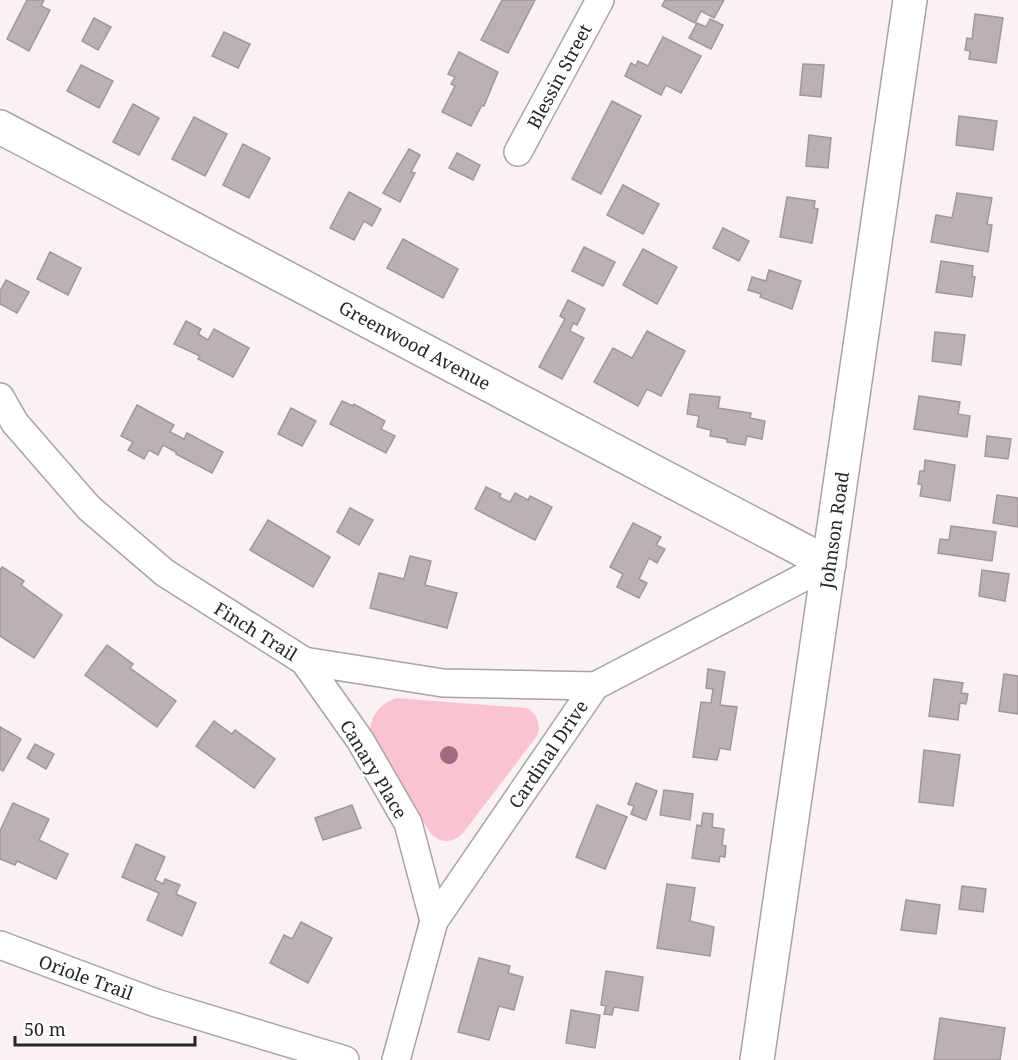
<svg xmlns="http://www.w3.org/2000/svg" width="1018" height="1060" viewBox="0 0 1018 1060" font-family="'Noto Serif',serif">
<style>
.green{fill:#fbc3cf}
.building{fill:#bab1b3;stroke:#9f9799;stroke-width:1.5}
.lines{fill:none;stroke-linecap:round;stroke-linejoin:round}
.minor-casing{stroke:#aaa2a3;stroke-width:30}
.tertiary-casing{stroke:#aaa2a3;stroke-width:36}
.secondary-casing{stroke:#aaa2a3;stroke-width:36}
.minor{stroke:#fff;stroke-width:27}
.tertiary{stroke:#fff;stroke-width:33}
.secondary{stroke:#fff;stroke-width:33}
.tree{fill:#9e6d81}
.labels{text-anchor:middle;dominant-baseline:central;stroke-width:4.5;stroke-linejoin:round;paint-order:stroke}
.street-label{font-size:18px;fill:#282526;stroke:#fff}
</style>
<rect width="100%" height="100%" fill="#faf1f3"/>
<path class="green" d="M396 698 527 708C538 715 541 724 537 736L463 833C453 843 441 844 431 834L371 741C367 720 377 705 396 698Z"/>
<g class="building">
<path d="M27 0H44L41 6 50 10 29 51 7 39Z"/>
<path d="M502 0H535L508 53 481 40Z"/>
<path d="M665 0H724L714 18 701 11 695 23 662 6Z"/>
<path d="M975 14 1003 18 996 63 969 59 970 51 965 50 967 38 972 39Z"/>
<path d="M94 18 111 27 98 50 82 41Z"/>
<path d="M710 19 723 25 711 49 689 38 697 23 706 27Z"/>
<path d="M224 32 250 44 238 68 212 56Z"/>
<path d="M663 37 701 56 681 93 666 85 661 95 625 76 631 63 636 66 638 61 648 66Z"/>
<path d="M459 52 498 72 484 106 482 105 471 126 442 112 455 86 451 84 455 77 448 74Z"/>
<path d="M803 64 824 65 821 97 800 95Z"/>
<path d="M81 65 113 81 99 108 67 91Z"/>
<path d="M612 101 641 116 601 194 572 179Z"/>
<path d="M133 104 159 118 139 155 113 142Z"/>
<path d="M959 116 997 121 993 150 956 145Z"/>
<path d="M194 117 227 134 205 176 172 159Z"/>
<path d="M809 135 831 138 828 168 806 166Z"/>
<path d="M243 144 270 158 249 198 223 185Z"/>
<path d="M409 149 420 155 411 172 415 173 400 202 383 193Z"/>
<path d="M457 153 480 165 473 180 449 168Z"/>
<path d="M623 185 659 204 643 234 607 215Z"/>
<path d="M349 192 381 209 372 226 364 221 354 240 330 228Z"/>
<path d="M957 193 992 198 987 224 992 225 988 252 931 242 936 215 952 218Z"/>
<path d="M787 197 815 201 814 208 818 209 812 243 780 237Z"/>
<path d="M723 228 749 241 739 261 713 248Z"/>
<path d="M403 239 458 269 443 298 387 268Z"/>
<path d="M584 247 615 262 603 286 572 271Z"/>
<path d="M643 249 677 267 657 304 623 285Z"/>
<path d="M50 252 81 268 68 295 37 279Z"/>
<path d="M941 261 973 266 972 276 975 277 972 297 936 292Z"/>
<path d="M769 270 801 281 792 309 760 297 761 294 748 290 752 277 766 281Z"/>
<path d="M6 280 29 292 17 313 0 304V291Z"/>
<path d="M568 300 585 309 577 325 573 323 570 331 584 338 562 379 539 367 565 319 560 316Z"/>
<path d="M186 321 201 329 198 334 208 340 214 329 249 348 233 377 198 359 200 356 174 344Z"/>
<path d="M647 331 685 351 661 396 647 389 638 406 594 382 613 348 632 358Z"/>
<path d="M935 332 965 335 961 365 932 361Z"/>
<path d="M690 394 720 397 718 408 751 413 750 418 765 421 762 439 747 436 745 445 727 442V439L710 436 711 430 697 427 699 416 687 414Z"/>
<path d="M919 396 960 402 958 414 970 416 967 437 914 429Z"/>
<path d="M342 401 353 406 354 404 385 421 381 429 395 436 386 453 330 424Z"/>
<path d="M137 405 174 425 170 432 184 439 187 433 223 452 212 473 176 454V452L163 445 158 455 149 450 144 459 128 450 133 442 121 436Z"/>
<path d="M291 408 316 421 302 446 278 434Z"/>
<path d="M987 436 1011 439 1008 459 985 456Z"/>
<path d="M925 460 955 465 950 501 920 496 922 485 918 484 920 471H924Z"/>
<path d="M486 487 501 494 499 497 510 502 515 493 528 500 530 496 552 507 535 540 475 509Z"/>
<path d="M997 495 1018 498V527L993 523Z"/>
<path d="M350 508 373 520 359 545 337 532Z"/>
<path d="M268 520 330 557 313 587 250 550Z"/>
<path d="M633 523 661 537 656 545 665 549 657 563 649 558 639 579 647 583 639 598 617 587 623 574 610 567Z"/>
<path d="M951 526 996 532 992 561 938 553 940 539 949 540Z"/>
<path d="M410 556 431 561 425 585 457 593 447 628 370 608 379 573 404 579Z"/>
<path d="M2 567 24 581 21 585 62 615 34 658 0 636V570Z"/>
<path d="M982 570 1009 574 1005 601 979 596Z"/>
<path d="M107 645 133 664 130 668 176 701 157 727 85 675Z"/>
<path d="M708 669 725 672 720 705 737 707 730 750 720 748 717 760 693 757 701 702 711 703 713 689 706 688Z"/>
<path d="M1004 674 1018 676V714L999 711Z"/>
<path d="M934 679 963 683 961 693 968 694 966 704 960 703 958 720 929 716Z"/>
<path d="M214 721 232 734 235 730 275 759 254 788 196 746Z"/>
<path d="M0 727 21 739 3 771 0 769Z"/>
<path d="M35 744 54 754 46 769 27 758Z"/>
<path d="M924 750 960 755 953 806 919 802Z"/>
<path d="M636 783 657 791 646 820 631 814 634 806 628 804Z"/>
<path d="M664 790 693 794 690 820 660 815Z"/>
<path d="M13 803 49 819 39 840 68 854 56 879 17 861 15 865 0 859V831Z"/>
<path d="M352 805 361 828 323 840 315 818Z"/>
<path d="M597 805 627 817 605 869 576 857Z"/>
<path d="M703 813 713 814 712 827 724 829 722 845 726 846 725 857 720 856 719 862 692 858 697 825 701 826Z"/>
<path d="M136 844 165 857 155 880 163 884 165 879 180 885 176 894 196 903 182 936 147 920 159 893 122 877Z"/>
<path d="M667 884 695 888 690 921 714 927 710 956 657 948Z"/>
<path d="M962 886 986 889 983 912 959 909Z"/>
<path d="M906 900 940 905 936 934 901 930Z"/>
<path d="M301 922 332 938 308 983 270 963 284 935 292 939Z"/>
<path d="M479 958 510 966 508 973 523 977 514 1010 499 1006 489 1040 458 1032Z"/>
<path d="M606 971 643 977 638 1011 614 1007 612 1015 604 1014 606 1006 601 1005Z"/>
<path d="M571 1010 600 1015 595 1048 566 1043Z"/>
<path d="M940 1018 1005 1028 1000 1060H934Z"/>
</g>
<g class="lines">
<defs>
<g id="minor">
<path d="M518 152 600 0"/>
<path d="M0 397 15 423 89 508 165 573 304 661 443 683 595 686"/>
<path d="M304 661 360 740 408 823 434 921"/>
<path d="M0 945 156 1003 345 1060"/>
<path d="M396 1060 434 921 595 686 829 564"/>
</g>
<path id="tertiary" d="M0 127 829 564"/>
<path id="secondary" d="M757 1060 910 0"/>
</defs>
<use href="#minor" class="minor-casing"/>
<use href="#tertiary" class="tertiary-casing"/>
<use href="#secondary" class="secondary-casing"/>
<use href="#minor" class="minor"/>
<use href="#tertiary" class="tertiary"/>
<use href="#secondary" class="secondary"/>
</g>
<circle class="tree" cx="449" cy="755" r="9"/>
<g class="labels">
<g class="street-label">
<text transform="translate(559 76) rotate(-62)">Blessin Street</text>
<text transform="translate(415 345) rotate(28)">Greenwood Avenue</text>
<text transform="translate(834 530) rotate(-82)">Johnson Road</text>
<text transform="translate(256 631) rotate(32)">Finch Trail</text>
<text transform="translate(548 754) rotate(-56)">Cardinal Drive</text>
<text transform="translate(374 769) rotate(59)">Canary Place</text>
<text transform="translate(86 977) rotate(20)">Oriole Trail</text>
</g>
</g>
<path d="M15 1036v9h180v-9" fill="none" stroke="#282526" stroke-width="3"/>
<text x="24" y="1036" font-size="18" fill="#282526" stroke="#ffffff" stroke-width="4.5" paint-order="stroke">50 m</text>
</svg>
